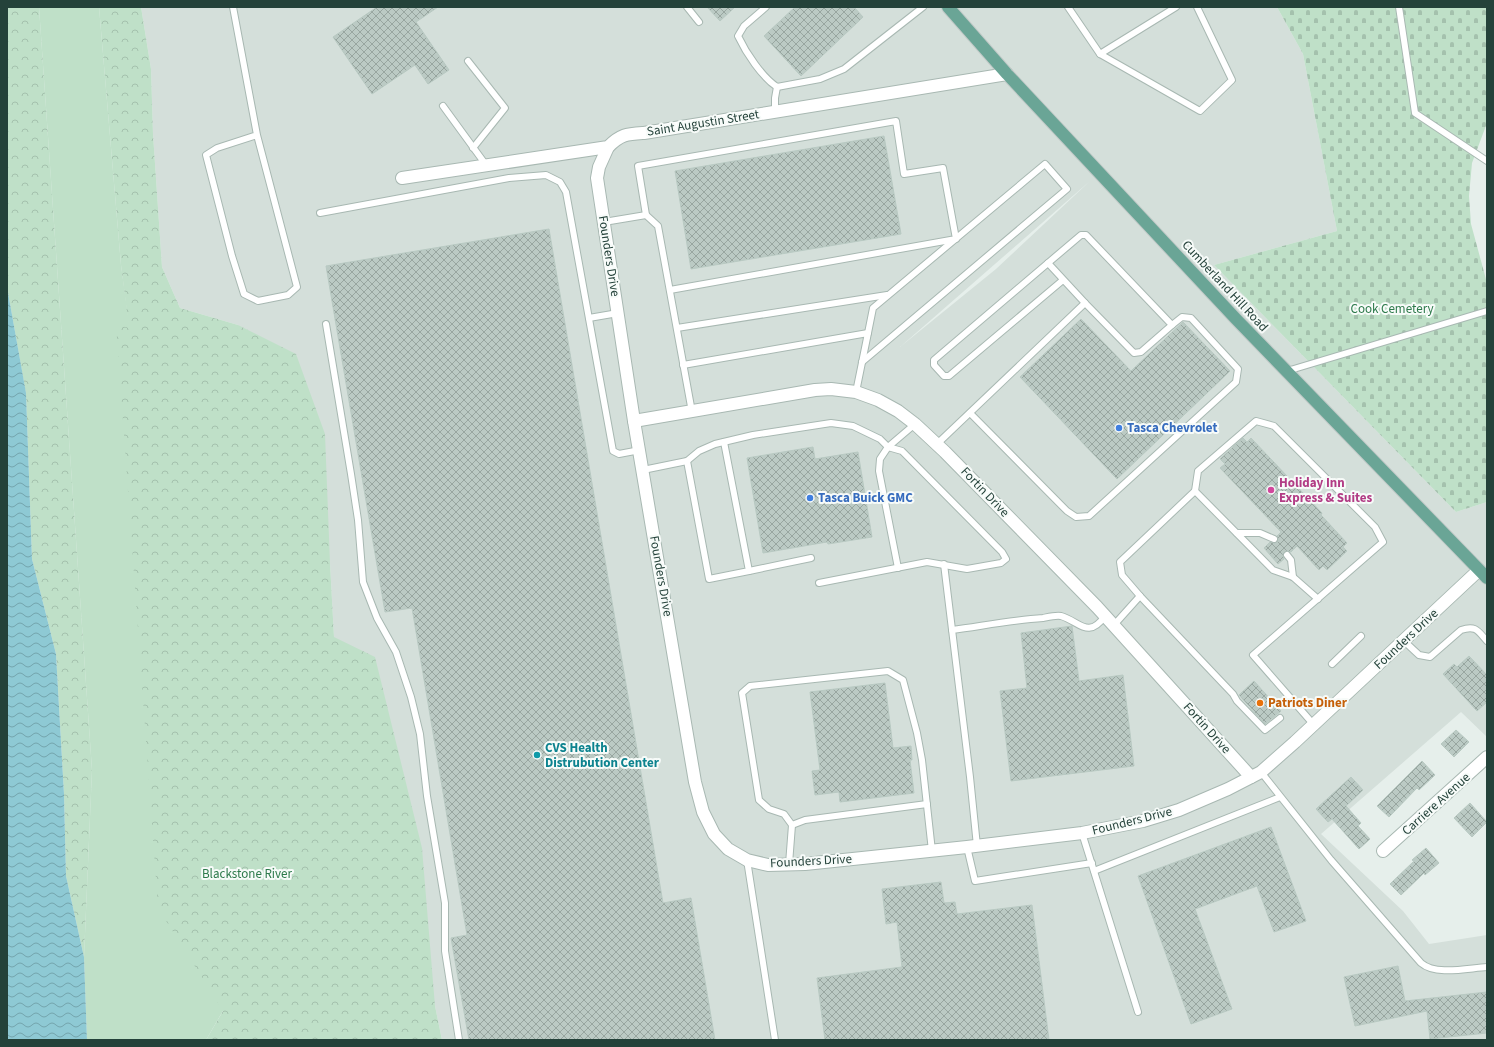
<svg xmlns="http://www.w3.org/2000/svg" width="1494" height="1047" viewBox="0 0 1494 1047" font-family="'Source Sans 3',sans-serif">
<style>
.built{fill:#d4dfda;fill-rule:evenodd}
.grass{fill:#bfe0c8}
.forest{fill:url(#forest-crowns)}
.cemetery{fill:url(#cemetery-stones)}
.water{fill:url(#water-waves)}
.building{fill:url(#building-cross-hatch);stroke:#b8c9c2}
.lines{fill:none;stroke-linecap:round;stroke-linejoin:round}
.service-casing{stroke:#a8b8b2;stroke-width:8}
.minor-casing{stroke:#a8b8b2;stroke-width:14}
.primary-casing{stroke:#c2cac8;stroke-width:14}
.service{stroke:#fff;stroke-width:6}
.minor{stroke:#fff;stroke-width:12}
.primary{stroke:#6aa596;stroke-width:12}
.shop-dot{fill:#3f7fe0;stroke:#f7fbf9;stroke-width:1.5}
.hotel-dot{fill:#d1479c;stroke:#f7fbf9;stroke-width:1.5}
.food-dot{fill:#e8710a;stroke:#f7fbf9;stroke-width:1.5}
.culture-dot{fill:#0f9aa8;stroke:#f7fbf9;stroke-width:1.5}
.labels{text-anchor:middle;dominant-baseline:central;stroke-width:4;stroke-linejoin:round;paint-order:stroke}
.street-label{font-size:13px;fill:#24423a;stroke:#f7fbf9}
.park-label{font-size:13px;fill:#2d7a4b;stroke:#f7fbf9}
.shop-label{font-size:13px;font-weight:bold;fill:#366cbe;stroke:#f7fbf9;text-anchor:start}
.hotel-label{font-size:13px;font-weight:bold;fill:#b23c85;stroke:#f7fbf9;text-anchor:start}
.food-label{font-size:13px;font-weight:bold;fill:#c56008;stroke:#f7fbf9;text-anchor:start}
.culture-label{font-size:13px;font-weight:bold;fill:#0d838f;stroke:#f7fbf9;text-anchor:start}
</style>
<defs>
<pattern id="forest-crowns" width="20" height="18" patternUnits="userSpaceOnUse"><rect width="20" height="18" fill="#bfe0c8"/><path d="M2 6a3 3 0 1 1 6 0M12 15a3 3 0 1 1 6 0" fill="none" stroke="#a4c1ad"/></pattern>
<pattern id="cemetery-stones" width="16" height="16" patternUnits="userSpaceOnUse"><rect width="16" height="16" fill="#bfe0c8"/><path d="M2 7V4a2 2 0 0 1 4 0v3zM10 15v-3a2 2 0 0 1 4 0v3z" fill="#a4c1ad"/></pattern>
<pattern id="water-waves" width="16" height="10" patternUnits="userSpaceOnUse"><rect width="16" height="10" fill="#8ec9d4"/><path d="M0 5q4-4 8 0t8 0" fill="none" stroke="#74a5ad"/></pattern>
<pattern id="building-cross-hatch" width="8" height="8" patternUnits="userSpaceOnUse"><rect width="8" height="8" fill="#bbcac4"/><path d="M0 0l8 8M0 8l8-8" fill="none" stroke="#98a6a0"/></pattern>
</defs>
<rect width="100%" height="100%" fill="#e6efeb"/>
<path class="built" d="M141 7H1277L1303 54 1337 231 1214 265 1456 512 1487 502V737L1461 712 1321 834 1403 911 1429 944 1487 935V1040H442L435 1006 334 637 330 563 238 325 180 308 162 267 153 134 151 69ZM1090 181 996 269 900 347Z"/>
<path class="grass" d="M39 7H99L121 265 224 1009 206 1040H87L84 957 92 770Z"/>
<g class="forest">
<path d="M7 7H39L92 770 84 957 66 876 64 794 56 654 32 559 26 394 7 287Z"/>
<path d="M99 7H141L151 69 153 134 162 267 180 308 238 325 296 354 325 434 330 563 334 637 375 657 422 848 435 1006 442 1040H206L223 1011 158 908 116 324 129 328 121 265Z"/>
</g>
<path class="cemetery" d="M1277 7H1487V123L1472 163 1469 196 1471 224 1487 283V502L1456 512 1214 265 1337 231 1303 54Z"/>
<path class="water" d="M7 287 26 393 32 559 56 654 64 794 66 876 84 957 87 1040H7Z"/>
<g class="building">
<path d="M377 7H438L416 22 449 70 428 84 415 65 372 94 333 37Z"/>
<path d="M707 7H735L720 21Z"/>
<path d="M795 7H854L863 17 801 76 764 36Z"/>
<path d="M884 136 901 234 691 269 675 171Z"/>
<path d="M549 229 663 903 691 898 715 1040H469L451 938 467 935 412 608 385 612 326 266Z"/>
<path d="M1081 319 1131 371 1183 322 1230 371 1117 479 1020 377Z"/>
<path d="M1243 438 1247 442 1251 438 1322 513 1321 515 1347 543 1343 547 1347 551 1327 570 1323 566 1319 570 1297 546 1291 552 1287 551 1284 552 1283 555 1284 559 1278 564 1264 548 1270 542 1274 543 1277 542 1278 539 1277 536 1281 532 1220 468 1225 464 1220 459Z"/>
<path d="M813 447 815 459 858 452 872 537 828 544 827 542 763 553 747 458Z"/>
<path d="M1072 626 1079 681 1123 675 1134 766 1011 781 1000 691 1027 688 1021 633Z"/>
<path d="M1469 656 1487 675V702L1477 711 1443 674 1454 664 1457 667Z"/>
<path d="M1254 681 1281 711 1265 724 1239 695Z"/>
<path d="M885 683 893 748 911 746 912 760H910L914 793 840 802 839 792 815 795 812 771 820 770 810 692Z"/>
<path d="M1456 730 1469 742 1454 757 1441 744Z"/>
<path d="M1422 761 1435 775 1419 790 1417 788 1389 817 1377 806Z"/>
<path d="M1351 777 1363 790 1346 806 1361 823 1358 826 1370 839 1359 849 1332 819 1328 822 1316 809Z"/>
<path d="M1470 803 1487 822 1472 837 1454 818Z"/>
<path d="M1271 827 1306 921 1274 932 1257 886 1195 909 1232 1009 1191 1024 1138 876Z"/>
<path d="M1426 848 1439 863 1425 875 1424 873 1401 895 1390 884 1414 861 1412 860Z"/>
<path d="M941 882 944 903 955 902 957 914 1032 905 1049 1040H825L817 978 902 967 897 922 886 924 882 889Z"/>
<path d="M1398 966 1405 1001 1487 992V1033L1430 1039 1427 1011 1355 1026 1344 977Z"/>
</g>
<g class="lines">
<defs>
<g id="service">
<path d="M233 7 257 135 297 287 288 295 258 301 244 294 232 256 206 155 217 148 257 135"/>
<path d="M687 7 699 22"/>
<path d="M766 7 744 26 738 36C746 53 762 77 777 87L820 79 844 69 923 7"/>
<path d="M1068 7 1100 54 1200 111 1232 80 1197 7"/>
<path d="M1399 7 1415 113 1487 161"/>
<path d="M1100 54 1176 7"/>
<path d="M468 61 505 108 473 148"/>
<path d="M443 106 486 165"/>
<path d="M775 111V98L777 87"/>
<path d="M320 213 509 178 546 175 560 182 566 192 613 451 619 454 640 450"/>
<path d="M646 215 638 166 896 121 904 174 943 168 956 239 670 290"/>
<path d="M604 222 646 215 658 226 692 412"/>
<path d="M1048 263 1081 235H1086L1172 325 1141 352 1134 353 1085 303"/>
<path d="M589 318 618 313"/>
<path d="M326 324 351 474 358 520 363 582 377 618 396 652 411 697 420 734 427 796 445 903V951L459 1040"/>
<path d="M677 328 887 295"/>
<path d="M862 362 1067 189 1045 164 873 308 868 333"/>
<path d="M683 365 868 333 856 392"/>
<path d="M1287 371 1487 311"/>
<path d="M970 413 1067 511 1076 517 1089 516 1236 382 1238 369 1191 318 1182 317 1172 325"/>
<path d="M937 444 1085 303 1048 263 934 360V365L944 376H949L1063 280"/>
<path d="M687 461 709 579 749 571 724 442"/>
<path d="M643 470 687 461 699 451 715 444 753 435 831 423 853 426 880 439 888 447 902 451 1002 552 1006 559 1001 563 967 569 927 562 819 583"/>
<path d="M1195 491 1273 570 1293 577 1318 599"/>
<path d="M1237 533H1260L1274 539"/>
<path d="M1287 555 1291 560 1293 577"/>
<path d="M944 564 970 777 977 846"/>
<path d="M898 568 879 471 880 459 888 447 915 424"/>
<path d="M749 571 811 558"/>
<path d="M1140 596 1233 694 1237 701 1265 730 1280 718"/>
<path d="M1114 625 1140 596 1122 575 1120 562 1195 491 1198 471 1256 421 1274 426 1375 527 1383 542 1253 655 1314 725"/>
<path d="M952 630C982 626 1012 620 1043 618 1048 617 1056 615 1061 616 1079 621 1088 640 1105 616"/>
<path d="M1404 641 1419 655 1430 657 1461 630C1476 625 1478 631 1487 641"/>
<path d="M1332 664 1361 636"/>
<path d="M1261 772 1331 860 1421 963C1436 976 1468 968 1487 967"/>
<path d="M792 825 805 820 927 804"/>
<path d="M1082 833 1138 1012"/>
<path d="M967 847 975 881 1092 863"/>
<path d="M747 860 775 1040"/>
<path d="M789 864 792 825 784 814 769 809 759 800 742 693 750 686 888 671 903 680 917 733 922 760 932 851"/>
<path d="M1094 871 1280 797"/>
</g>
<g id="minor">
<path d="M608 147 599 167 597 178 634 421 695 782 703 812 714 834 728 849 747 860 768 865 805 864 967 847 1082 833 1143 821 1179 810 1228 789 1261 772 1295 742 1479 570"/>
<path d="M402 178 608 147C621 134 627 134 644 133L1007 74"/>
<path d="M634 421 815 390 831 389 856 392 878 400 898 411 915 424 945 452 1097 607 1251 777"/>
<path d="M1383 851 1487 757"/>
</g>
<path id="primary" d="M948 7 1007 74 1236 319 1487 578"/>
</defs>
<use href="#service" class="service-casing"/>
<use href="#minor" class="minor-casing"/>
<use href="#primary" class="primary-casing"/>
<use href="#service" class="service"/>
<use href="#minor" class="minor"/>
<use href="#primary" class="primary"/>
</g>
<g class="shop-dot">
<circle cx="1119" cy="428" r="4"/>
<circle cx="810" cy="498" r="4"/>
</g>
<circle class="hotel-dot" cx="1271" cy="490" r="4"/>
<circle class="food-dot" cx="1260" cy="703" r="4"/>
<circle class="culture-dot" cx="537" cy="755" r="4"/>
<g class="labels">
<g class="street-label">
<text transform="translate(703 123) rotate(-9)">Saint Augustin Street</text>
<text transform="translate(609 256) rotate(81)">Founders Drive</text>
<text transform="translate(1225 286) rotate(47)">Cumberland Hill Road</text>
<text transform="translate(985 492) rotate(46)">Fortin Drive</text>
<text transform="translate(661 576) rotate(80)">Founders Drive</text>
<text transform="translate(1406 639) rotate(-43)">Founders Drive</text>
<text transform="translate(1207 728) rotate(48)">Fortin Drive</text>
<text transform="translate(1436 804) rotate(-42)">Carriere Avenue</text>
<text transform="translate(1132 821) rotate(-14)">Founders Drive</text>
<text transform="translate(811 861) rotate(-3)">Founders Drive</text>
</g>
<g class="park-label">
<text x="1392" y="309">Cook Cemetery</text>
<text x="247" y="874">Blackstone River</text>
</g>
<g class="shop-label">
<text x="1127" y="428">Tasca Chevrolet</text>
<text x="818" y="498">Tasca Buick GMC</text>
</g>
<g class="hotel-label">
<text x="1279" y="483">Holiday Inn<tspan x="1279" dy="15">Express &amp; Suites</tspan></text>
</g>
<g class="food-label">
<text x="1268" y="703">Patriots Diner</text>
</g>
<g class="culture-label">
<text x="545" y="748">CVS Health<tspan x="545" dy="15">Distrubution Center</tspan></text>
</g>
</g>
<rect width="1494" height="1047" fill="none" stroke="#24423a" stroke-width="16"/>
</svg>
